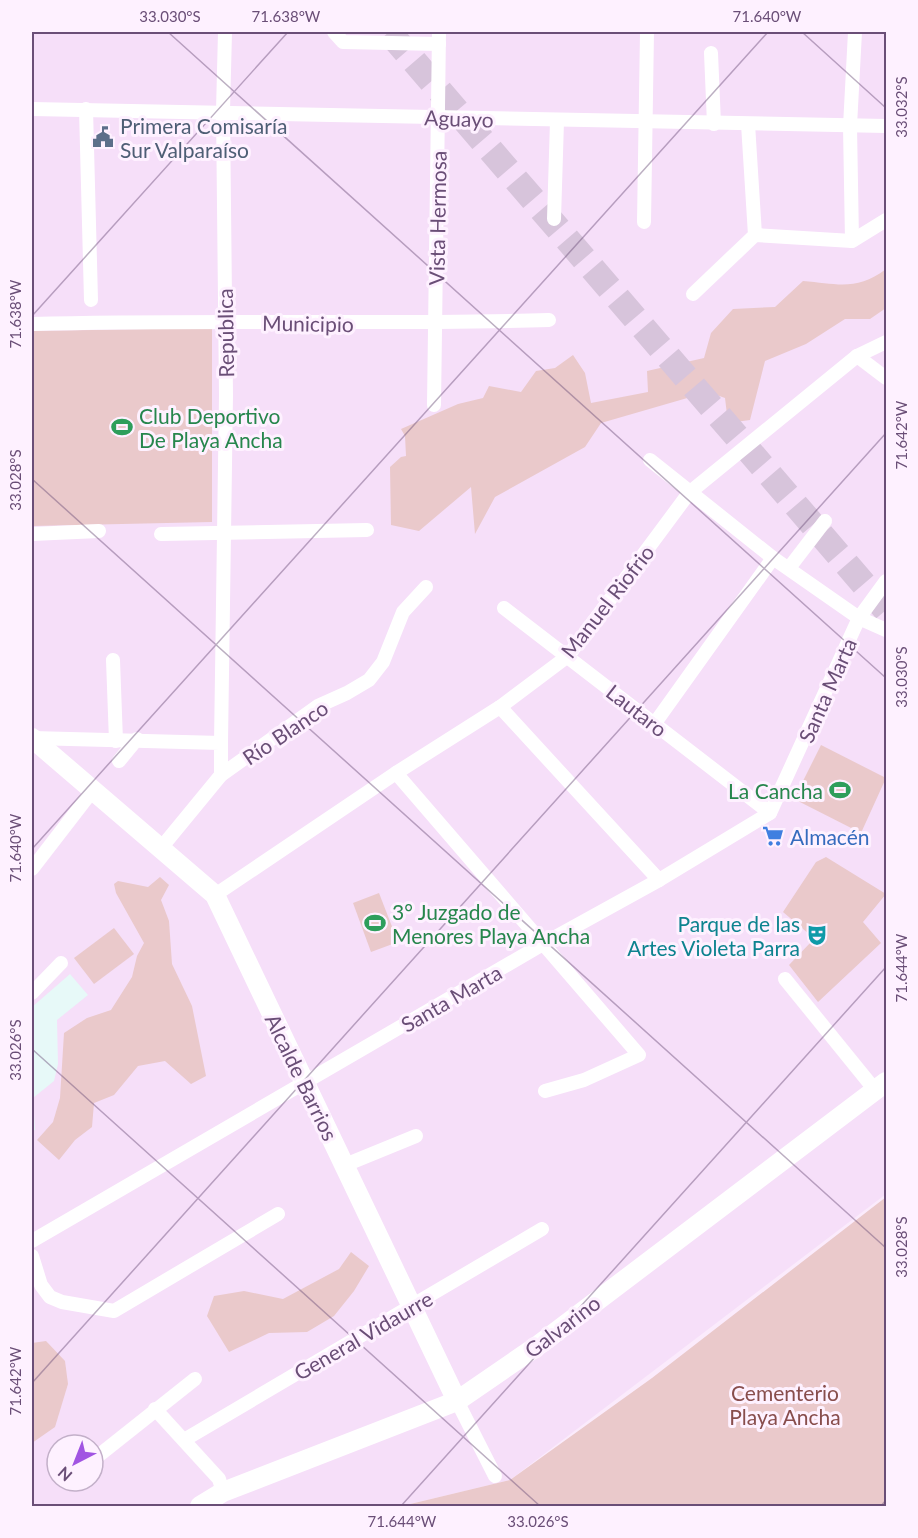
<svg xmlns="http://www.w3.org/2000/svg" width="918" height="1538" viewBox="0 0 918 1538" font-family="Lato,sans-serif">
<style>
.residential{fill:#f6dff9;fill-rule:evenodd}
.education{fill:#e7f9f8}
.green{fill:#eac9cb}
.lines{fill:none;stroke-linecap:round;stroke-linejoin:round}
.highway-tunnel{stroke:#d7c4db;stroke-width:26;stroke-dasharray:26 13;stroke-linecap:butt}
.street{stroke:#fff;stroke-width:14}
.secondary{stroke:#fff;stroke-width:20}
.ticks{fill:none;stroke:#6a4e77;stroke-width:1.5;stroke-opacity:0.45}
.labels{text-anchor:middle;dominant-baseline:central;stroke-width:6;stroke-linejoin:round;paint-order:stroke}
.street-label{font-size:21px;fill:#6a4e77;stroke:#fef1ff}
.service-label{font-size:21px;fill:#4e5e75;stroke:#fef1ff;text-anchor:start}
.leisure-label{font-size:21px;fill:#27864d;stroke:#fef1ff;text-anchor:start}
.shop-label{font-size:21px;fill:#366cbe;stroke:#fef1ff;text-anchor:start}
.culture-label{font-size:21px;fill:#0d838f;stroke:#fef1ff;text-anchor:end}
.park-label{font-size:21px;fill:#884d4c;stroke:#fef1ff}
.neatline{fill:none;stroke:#6a4e77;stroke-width:2}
.ticks-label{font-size:15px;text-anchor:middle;fill:#6a4e77}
</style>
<rect width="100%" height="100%" fill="#fbebfc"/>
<path class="residential" d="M32 32H886V1194L510 1480 402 1506H32ZM57 1445H93V1481H57Z"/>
<path class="education" d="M70 974 88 995 57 1020 58 1064 54 1081 33 1098 35 1130 32 1131V1007Z"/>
<g class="green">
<path d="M886 269V308L870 319H845L806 344 765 361 750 420 728 423 725 398 708 392 601 423 585 447 495 497 475 534 471 487 419 531 391 525 390 467 401 457 406 456 405 436 401 429 458 404 483 398 489 386 521 392 536 371 555 368 573 355 585 373 591 403 648 392 647 371 704 358 711 333 733 309 775 307 803 281C838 284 857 291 886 269Z"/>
<path d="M212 328V522L32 526V331Z"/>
<path d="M821 745 886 778 861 833 794 799Z"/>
<path d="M826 857 886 894 863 922 881 943 818 1002 789 965 811 942 809 934 783 912 816 862Z"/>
<path d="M160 877 169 885 161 900 169 921 172 964 192 1006 206 1076 191 1084 165 1061 138 1066 114 1095 94 1103 92 1127 75 1140 59 1160 37 1140 53 1122 60 1098 64 1033 87 1018 111 1010 132 977 137 956 144 943 116 893 114 884 118 881 148 887Z"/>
<path d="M379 893 398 942 371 952 353 903Z"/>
<path d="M114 928 134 954 94 984 74 958Z"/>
<path d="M886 1197V1506H402L510 1480 652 1378Z"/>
<path d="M351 1252 369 1266 354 1291 334 1316 307 1332 269 1333 229 1352 207 1316 214 1296 244 1291 283 1299 339 1269Z"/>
<path d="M46 1341 65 1361 68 1384 55 1427 32 1443V1343Z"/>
</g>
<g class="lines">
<path class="highway-tunnel" d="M389 32 886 610"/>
<g class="street">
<path d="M334 32 343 42 439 44"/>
<path d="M711 53 714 124"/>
<path d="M32 109 886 126"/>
<path d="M86 109 91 300"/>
<path d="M554 219 557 121"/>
<path d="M644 222 647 32"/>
<path d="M755 235 852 241 886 220"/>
<path d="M852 241 850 126 855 32"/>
<path d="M693 294 755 235 748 124"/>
<path d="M32 324C204 319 377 325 549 320"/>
<path d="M857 356 886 378"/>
<path d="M434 405 439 32"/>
<path d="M650 460 773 558 859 618 886 630"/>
<path d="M32 534 99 531"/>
<path d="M161 534 367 530"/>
<path d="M789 568 825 521"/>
<path d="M504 608 770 813"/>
<path d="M113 660 116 741"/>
<path d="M500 707 659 880"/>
<path d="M655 723 773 558"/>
<path d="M32 738 221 743V775"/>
<path d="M221 743 226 395 223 111 225 32"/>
<path d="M119 761 137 739"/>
<path d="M396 773 639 1055 584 1080 545 1091"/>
<path d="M161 848 221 775 318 706 347 693 369 680 383 662 403 612 426 587"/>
<path d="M32 869 93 790"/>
<path d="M215 895 396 773 500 707 568 656 689 493 857 356 886 342"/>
<path d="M785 979 875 1090"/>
<path d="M32 993 61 963"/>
<path d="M345 1165 416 1136"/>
<path d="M32 1241 543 944 659 880 770 813 859 618 886 581"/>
<path d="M32 1256 41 1285 50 1297 62 1302 114 1311 278 1214"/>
<path d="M457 1401 495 1476"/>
<path d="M155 1409 219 1479 223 1492"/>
<path d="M184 1440 542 1229"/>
<path d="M93 1460 195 1379"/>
</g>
<g class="secondary">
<path d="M32 738 215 895 457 1401"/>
<path d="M200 1506 223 1492 457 1401 540 1344 886 1082"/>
</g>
</g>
<path class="ticks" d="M168 32 886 678M802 32 886 108M32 316 288 32M32 479 886 1248M32 849 768 32M32 1049 540 1506M32 1383 886 433M401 1506 886 967M881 1506 886 1500"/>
<defs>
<symbol id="civic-bare" viewBox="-9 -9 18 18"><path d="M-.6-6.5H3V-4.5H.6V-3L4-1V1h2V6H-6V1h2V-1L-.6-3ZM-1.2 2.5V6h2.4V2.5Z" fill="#5c6f8a" stroke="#fef1ff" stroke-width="2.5" paint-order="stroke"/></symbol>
<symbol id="stadium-bare" viewBox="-9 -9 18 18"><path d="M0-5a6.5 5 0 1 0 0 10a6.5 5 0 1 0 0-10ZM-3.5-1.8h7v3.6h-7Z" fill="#2e9e5b" stroke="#fef1ff" stroke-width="2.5" paint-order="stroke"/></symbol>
<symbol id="supermarket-bare" viewBox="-9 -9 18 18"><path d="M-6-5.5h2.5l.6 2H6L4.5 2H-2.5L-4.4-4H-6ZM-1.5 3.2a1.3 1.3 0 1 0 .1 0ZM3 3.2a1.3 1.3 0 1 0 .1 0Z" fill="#3f7fe0" stroke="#fef1ff" stroke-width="2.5" paint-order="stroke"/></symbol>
<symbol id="theatre-bare" viewBox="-9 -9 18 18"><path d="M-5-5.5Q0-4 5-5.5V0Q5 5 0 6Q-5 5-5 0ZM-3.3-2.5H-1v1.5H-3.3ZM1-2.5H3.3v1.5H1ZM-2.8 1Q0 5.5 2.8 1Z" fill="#0f9aa8" stroke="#fef1ff" stroke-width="2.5" paint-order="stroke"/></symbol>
</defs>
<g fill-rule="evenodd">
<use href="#civic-bare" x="88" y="122" width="30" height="30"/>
<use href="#stadium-bare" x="107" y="412" width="30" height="30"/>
<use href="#stadium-bare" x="825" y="775" width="30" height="30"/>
<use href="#supermarket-bare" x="758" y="821" width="30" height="30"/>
<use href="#stadium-bare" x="360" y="908" width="30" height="30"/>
<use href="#theatre-bare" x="802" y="920" width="30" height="30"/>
</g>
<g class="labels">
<g class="street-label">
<text transform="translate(459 118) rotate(2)">Aguayo</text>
<text transform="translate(437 218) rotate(-89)">Vista Hermosa</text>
<text transform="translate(308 323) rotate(1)">Municipio</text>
<text transform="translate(225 333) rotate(-91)">República</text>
<text transform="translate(607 601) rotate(-52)">Manuel Riofrio</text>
<text transform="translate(827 690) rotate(-66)">Santa Marta</text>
<text transform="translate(637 710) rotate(38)">Lautaro</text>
<text transform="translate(285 732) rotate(-34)">Río Blanco</text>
<text transform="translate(451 998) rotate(-30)">Santa Marta</text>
<text transform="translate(302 1077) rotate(64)">Alcalde Barrios</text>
<text transform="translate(562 1326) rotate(-37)">Galvarino</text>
<text transform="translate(363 1335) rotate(-30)">General Vidaurre</text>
</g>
<g class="service-label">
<text x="120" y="125">Primera Comisaría<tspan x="120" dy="24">Sur Valparaíso</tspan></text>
</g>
<g class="leisure-label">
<text x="139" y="415">Club Deportivo<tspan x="139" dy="24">De Playa Ancha</tspan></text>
<text x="823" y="790" text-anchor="end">La Cancha</text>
<text x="392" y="911">3° Juzgado de<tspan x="392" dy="24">Menores Playa Ancha</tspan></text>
</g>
<g class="shop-label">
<text x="790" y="836">Almacén</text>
</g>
<g class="culture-label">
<text x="800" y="923">Parque de las<tspan x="800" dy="24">Artes Violeta Parra</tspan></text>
</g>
<g class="park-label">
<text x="785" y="1392">Cementerio<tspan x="785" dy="24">Playa Ancha</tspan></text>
</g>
</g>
<rect width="918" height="1538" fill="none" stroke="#fef1ff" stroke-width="66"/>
<g transform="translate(75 1463) rotate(222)"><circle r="28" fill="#fef1ff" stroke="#c3b0c9" stroke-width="1.5"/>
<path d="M0-4.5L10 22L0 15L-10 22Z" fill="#a154e2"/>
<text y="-9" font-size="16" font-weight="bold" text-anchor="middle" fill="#6a4e77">N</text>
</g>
<rect x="33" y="33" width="852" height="1472" class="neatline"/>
<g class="ticks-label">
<text x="170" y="22">33.030°S</text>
<text x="286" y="22">71.638°W</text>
<text x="767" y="22">71.640°W</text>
<text transform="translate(902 107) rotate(-90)" y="5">33.032°S</text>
<text transform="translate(16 314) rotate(-90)" y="5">71.638°W</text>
<text transform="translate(902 435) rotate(-90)" y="5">71.642°W</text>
<text transform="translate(16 480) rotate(-90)" y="5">33.028°S</text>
<text transform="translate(902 677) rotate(-90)" y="5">33.030°S</text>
<text transform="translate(16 848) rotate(-90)" y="5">71.640°W</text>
<text transform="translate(902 968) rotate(-90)" y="5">71.644°W</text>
<text transform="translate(16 1050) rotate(-90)" y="5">33.026°S</text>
<text transform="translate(902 1247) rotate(-90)" y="5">33.028°S</text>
<text transform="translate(16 1381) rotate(-90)" y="5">71.642°W</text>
<text x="402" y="1527">71.644°W</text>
<text x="538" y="1527">33.026°S</text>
</g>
</svg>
